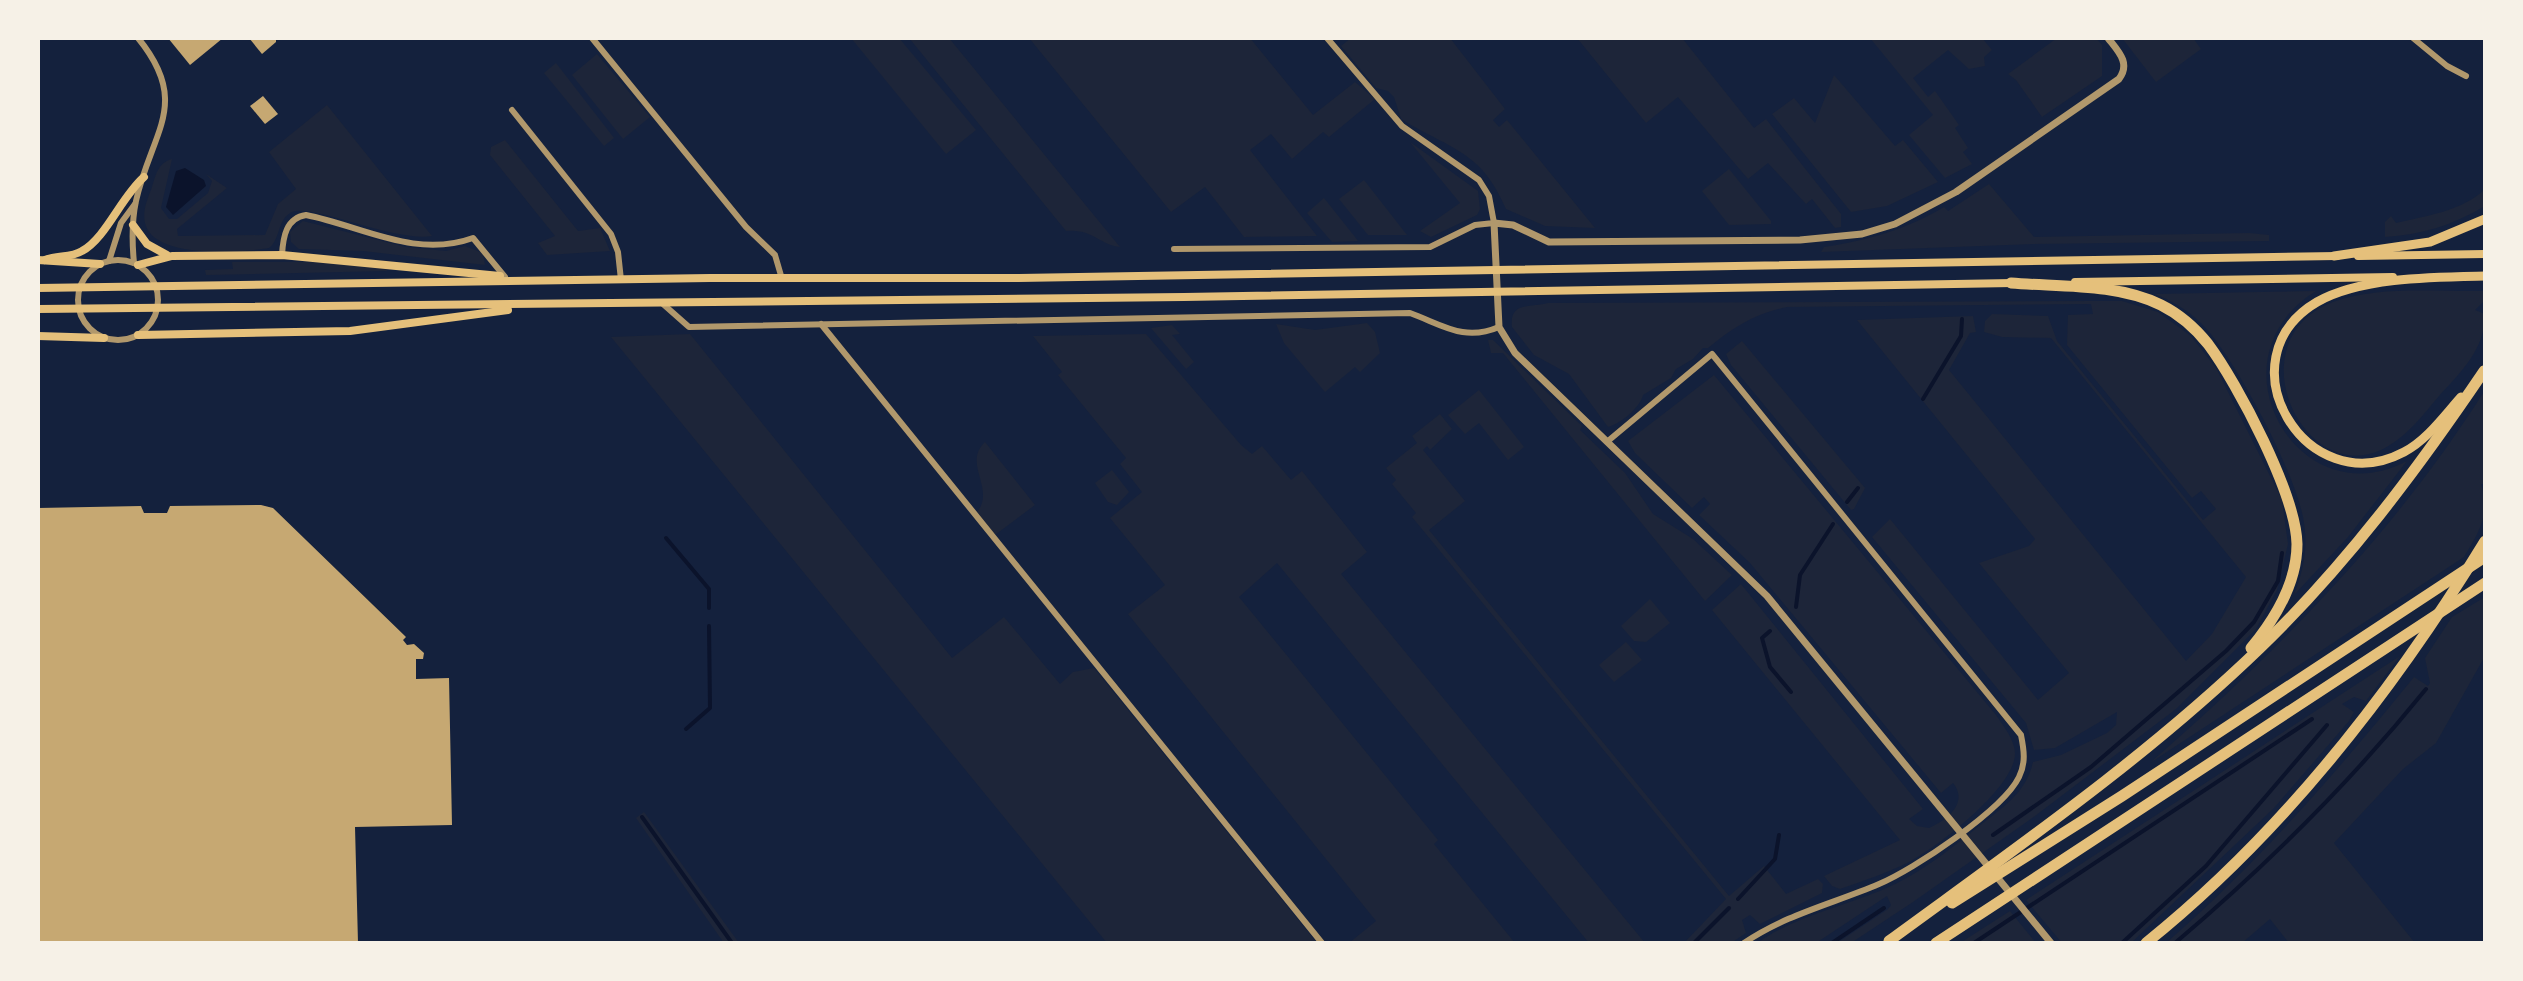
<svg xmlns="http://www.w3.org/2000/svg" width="2523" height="981" viewBox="0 0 2523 981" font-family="'Times New Roman',serif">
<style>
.green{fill:#1d2539}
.water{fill:#0b132b}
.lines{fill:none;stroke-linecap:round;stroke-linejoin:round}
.stream{stroke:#0b132b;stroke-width:4}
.building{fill:#c6a872}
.minor{stroke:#b1986c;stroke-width:6}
.tertiary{stroke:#b1986c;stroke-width:7}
.secondary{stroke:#e5c07b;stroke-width:8}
.primary{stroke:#e5c07b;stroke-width:9}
.motorway{stroke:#e5c07b;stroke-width:11}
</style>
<rect width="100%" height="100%" fill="#14213d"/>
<g class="green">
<path d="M851 38H899L976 130 946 154Z"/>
<path d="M909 38H949L1120 247C1100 245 1092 228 1066 231Z"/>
<path d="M1029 38H1250L1313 115 1355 82 1375 99 1329 137 1323 132 1292 159 1271 134 1250 150 1317 236 1244 237 1205 187 1171 212Z"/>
<path d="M1351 38H1450L1505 109 1493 120 1499 127 1507 120 1595 228 1545 226 1506 209C1481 151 1454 151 1401 119L1394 97 1388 91 1376 88 1341 46Z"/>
<path d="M1577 38H1682L1754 128 1766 119 1841 214V227L1835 228 1812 199 1806 204 1768 163 1748 179 1678 97 1646 123Z"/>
<path d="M1870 38H1982L1992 50 1984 57 1985 66 1969 69 1948 50 1913 78 1928 97 1935 91 1959 125 1955 128 1968 148 1963 152 1972 164 1945 178 1909 135 1933 115Z"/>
<path d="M2057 38H2096L2102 45V76L2042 117 2016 80 2008 74Z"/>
<path d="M2122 38H2193L2201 49 2156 82Z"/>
<path d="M597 54 650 117 623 139 572 75Z"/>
<path d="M556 63 614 138 604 146 544 73Z"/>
<path d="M1834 75 1895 146 1903 140 1938 182 1887 206 1851 212 1772 114 1794 98 1815 123Z"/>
<path d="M327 105 432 236C394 242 311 203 292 212 277 219 281 239 269 248 240 253 153 259 145 223 142 210 148 198 152 187 156 174 158 163 172 159L161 208 169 219H177L208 193 212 181 206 174 227 188 177 229 178 236 265 235 278 204 296 189 269 152Z"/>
<path d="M505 140 578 231 600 228 610 251 547 255 538 243 555 236 490 155 491 147Z"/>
<path d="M1410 142 1478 191 1480 209 1477 215 1431 237 1420 231 1460 203Z"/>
<path d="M1729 169 1771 221V224L1729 225 1702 191Z"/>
<path d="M1364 180 1407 235H1368L1339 199Z"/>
<path d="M1989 184 2034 237 2249 233 2269 235V241L2035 244 1821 252 1824 247C1869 240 1905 230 1944 207L1948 211Z"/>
<path d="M2485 189V206C2453 225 2421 235 2385 237V222L2391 216 2396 223C2425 216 2463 211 2485 189Z"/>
<path d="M1324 198 1355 237 1358 241 1332 242 1307 213Z"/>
<path d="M303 221 406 247 446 251 465 246 483 253 485 265 363 251 299 249 291 242 290 232Z"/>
<path d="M232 262H344L386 267 387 271 206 275 205 270 233 269Z"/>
<path d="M2316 291C2206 359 2298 519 2407 461L2348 537 2294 595C2303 571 2308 550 2304 523 2298 477 2234 355 2201 323 2187 310 2172 300 2154 294Z"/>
<path d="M2485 291V300L2475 310 2485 314C2485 349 2462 371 2439 396 2422 416 2406 438 2381 450 2302 486 2234 340 2333 302 2378 285 2438 292 2485 291Z"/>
<path d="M2094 301H2122L2158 312 2191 336 2216 368 2282 500 2288 544 2277 590 2256 629 2176 709 2035 816 1913 902 1851 943H1837L1888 909 1891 905 1887 896 1816 943H1757C1796 916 1839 908 1882 890 1921 874 1954 846 1983 823 2006 805 2026 792 2033 762L2061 755 2107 733 2116 725 2117 712 2055 748 2034 750 2026 723 1872 537 1890 519 2038 700 2069 673 1979 563 2029 546 2035 539 1857 320 1973 316 1976 332 1970 333 1949 370 2186 661 2212 634 2246 577 2051 338 2002 337 1984 332 1985 321 1992 314 2048 316 2057 341 2203 520 2216 509 2201 491 2192 498 2067 345 2068 315 2093 314 2091 304 1787 307C1754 314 1734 327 1708 348H1703L1693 359 1676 369 1671 378 1643 395C1640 408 1620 424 1608 427L1569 374 1534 355 1512 327C1509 301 1531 308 1548 303Z"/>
<path d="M1367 323 1375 332 1380 353 1360 372 1355 367 1325 392 1284 343 1276 324 1315 330Z"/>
<path d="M1172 325 1180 334 1172 335 1194 362 1186 369 1151 328Z"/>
<path d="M690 334 952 658 1004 617 1060 684 1073 672 1094 668 1317 943H1107L611 337Z"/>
<path d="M1146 334 1241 445 1252 454 1262 446 1291 480 1302 471 1367 552 1341 574 1645 943H1589L1277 563 1239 597 1438 840 1434 844 1515 943H1349L1376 921 1128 614 1165 585 1110 518 1142 492 1120 464 1126 458 1058 375 1062 372 1033 336Z"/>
<path d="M1488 340H1493L1582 426 1580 430 1625 473 1653 514 1693 539 1732 575 1705 601 1503 353H1491Z"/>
<path d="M1742 341 1865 488 1854 509 1851 510 1731 365 1726 354Z"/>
<path d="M1714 375 1996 715C2004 727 2015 740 2015 754 2014 788 1939 846 1909 862 1887 873 1863 881 1840 889L1832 886 1824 876 1900 840 1712 610 1741 584 1923 809 1909 819 1917 826 1929 828C1947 820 1969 803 1953 783L1941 793 1750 563 1699 515 1710 504 1704 497 1692 508 1635 453 1628 441Z"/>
<path d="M1479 390 1524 447 1508 460 1479 423 1465 434 1448 415Z"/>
<path d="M2485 390V484H2481C2491 514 2479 532 2464 557L2150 763C2277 652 2395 533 2485 390Z"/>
<path d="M1440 414 1452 429 1430 450 1427 446 1423 450 1465 501 1429 530 1729 896 1764 866 1786 894 1818 879 1823 884 1822 893 1760 924 1750 915 1742 920 1746 933 1731 943H1684L1726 899 1412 517 1416 513 1392 484 1396 480 1386 468 1417 443 1412 436Z"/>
<path d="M985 442 1035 505 995 535 977 512C996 489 962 463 985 442Z"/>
<path d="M1112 470 1129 492 1117 505 1108 502 1095 483Z"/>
<path d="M2485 597V656L2436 743 2403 769 2334 843 2415 943H2289L2270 919 2242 943H2166C2259 862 2337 772 2414 677L2428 686 2430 683 2425 658 2452 617Z"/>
<path d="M1650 599 1670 623 1646 642 1634 641 1621 626Z"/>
<path d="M1626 642 1642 660 1614 682 1599 665Z"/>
<path d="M2400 656 2366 701 2354 697 2342 704 2354 712 2349 721 2274 808 2131 943H2062L2026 900Z"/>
<path d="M644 812 739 943H724L636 818Z"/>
<path d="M2010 911 2036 943H1960Z"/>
</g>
<path class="water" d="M185 168 204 180 206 186 173 215 166 207 176 171Z"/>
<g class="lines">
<g class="stream">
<path d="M1923 399 1961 336 1962 319"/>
<path d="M1847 502 1858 488"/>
<path d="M666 538 709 589V608"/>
<path d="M1796 607 1800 575 1833 524"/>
<path d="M1770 631 1762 638 1770 667 1791 692"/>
<path d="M686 729 710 708 709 626"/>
<path d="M642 817 732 943"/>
<path d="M1993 835 2091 767 2226 651 2254 622 2278 581 2282 553"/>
<path d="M1738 899 1775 859 1779 835"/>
<path d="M1694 943 1729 908"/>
<path d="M1832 943 1884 908"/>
<path d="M1974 943 2312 719"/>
<path d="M2122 943 2206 866 2327 725"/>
<path d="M2175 943C2267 865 2350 783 2426 689"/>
</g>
</g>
<g class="building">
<path d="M168 38H223L190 65Z"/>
<path d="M249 38H276V42L262 54Z"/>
<path d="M263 96 278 114 265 124 250 106Z"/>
<path d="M141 506 144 513H167L170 506 261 505 273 508 406 637 403 640 407 645 414 644 424 653 423 659H416V679L449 678 452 825 355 827 358 943H38V508Z"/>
</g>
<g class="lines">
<g class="minor">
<path d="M592 38 746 227 775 255 782 279"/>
<path d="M2413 38 2447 66 2466 76"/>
<path d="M512 110 611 234 618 252 621 280"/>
<path d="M1174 249 1430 247 1475 225 1494 223 1489 196 1479 180 1402 126 1327 38"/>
<path d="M282 255C283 237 286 218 306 215 362 226 415 259 473 238L505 277"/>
<circle cx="118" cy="300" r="40"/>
<path d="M109 261 121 223 135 204"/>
<path d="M134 263C132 243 132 220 136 201 151 132 192 104 138 38"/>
<path d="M663 304 689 327 1410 313C1443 325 1464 342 1499 327"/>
<path d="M821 324 1322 943"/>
<path d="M1608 441 1712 354 2021 735C2024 750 2026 763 2019 777 2003 810 1913 870 1879 884 1832 904 1787 914 1744 943"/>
</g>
<path class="tertiary" d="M2051 943 1767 596 1515 353 1499 327 1494 223 1513 225 1549 242 1800 240 1862 234 1895 224 1956 192 2119 79C2131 63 2118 51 2108 38"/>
<g class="secondary">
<path d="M133 225 147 244 167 255"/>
<path d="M2358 256 2485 254"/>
<path d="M38 260 100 264"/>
<path d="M45 260C57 255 71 258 82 251 106 238 121 197 144 177"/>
<path d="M138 265 172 256 282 255 500 276"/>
<path d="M2075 282 2393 277"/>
<path d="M38 288 710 278H1019L2337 256"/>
<path d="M38 309 1184 297 2013 283"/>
<path d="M138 335 350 331 508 310"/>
<path d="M38 336 104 338"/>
</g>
<g class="primary">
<path d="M2334 256 2430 242 2485 219"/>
<path d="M2461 397C2444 416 2427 440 2404 452 2306 504 2220 359 2317 302 2361 277 2435 277 2485 276"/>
</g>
<g class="motorway">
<path d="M2011 283C2059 287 2116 283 2161 305 2179 314 2196 329 2208 344 2238 384 2296 495 2297 544 2297 583 2275 619 2251 648"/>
<path d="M1952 903 2122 796 2485 557"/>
<path d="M1889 941C2016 848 2146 758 2260 648 2346 565 2417 470 2484 371"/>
<path d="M1936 943 2485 583"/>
<path d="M2146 943C2283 833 2394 690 2485 541"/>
</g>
</g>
<rect width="2523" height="981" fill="none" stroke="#f6f1e7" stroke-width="80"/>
</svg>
